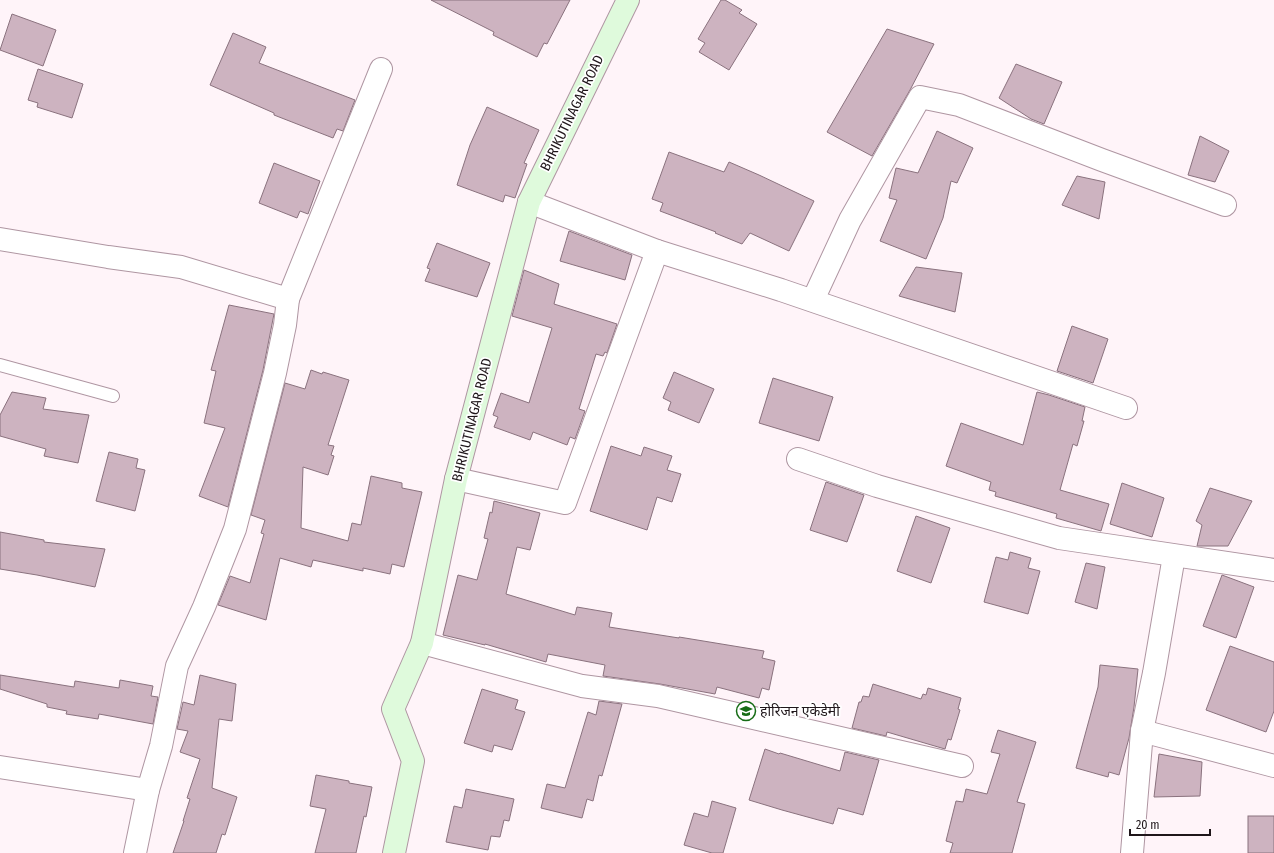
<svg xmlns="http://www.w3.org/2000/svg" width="1274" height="853" viewBox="0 0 1274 853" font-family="'Fira Sans Condensed','Noto Sans Devanagari',sans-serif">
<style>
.building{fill:#cdb3c0;stroke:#8a727e}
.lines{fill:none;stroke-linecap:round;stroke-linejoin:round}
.lane-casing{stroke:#af96a2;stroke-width:14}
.street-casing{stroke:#af96a2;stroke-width:24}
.secondary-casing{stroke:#af96a2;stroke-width:24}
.lane{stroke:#fff;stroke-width:12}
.street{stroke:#fff;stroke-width:22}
.secondary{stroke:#dffadc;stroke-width:22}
.labels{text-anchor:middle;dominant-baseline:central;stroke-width:3.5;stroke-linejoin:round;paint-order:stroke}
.street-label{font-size:14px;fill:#1f161a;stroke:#fff}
.poi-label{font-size:14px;fill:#1f161a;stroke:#fff;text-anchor:start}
</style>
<rect width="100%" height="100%" fill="#fff4f9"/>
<g class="building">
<path d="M431 0H570L547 44 544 43 537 57 493 35 494 32Z"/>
<path d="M721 0H725L742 10 739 13 757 24 729 70 699 52 705 43 698 39Z"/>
<path d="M12 14 56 30 43 66 0 50Z"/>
<path d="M887 29 934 44 910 90 872 156 827 132Z"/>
<path d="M233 33 266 47 259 63 355 100 343 131 337 129 333 138 274 115V113L210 85Z"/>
<path d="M1016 64 1062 82 1044 124 1031 119 999 98Z"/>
<path d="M38 69 83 84 72 118 37 107 38 103 28 100Z"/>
<path d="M487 107 539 130 524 163 527 164 515 198 505 195 503 202 457 185 470 145Z"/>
<path d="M937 131 973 148 957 183 951 181 943 218 926 259 880 241 897 200 889 198 896 168 918 173Z"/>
<path d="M1200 136 1229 151 1215 182 1188 175Z"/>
<path d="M669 152 724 172 729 162 759 175 814 201 789 251 750 233 742 244 715 233 716 232 660 211 663 203 652 199Z"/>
<path d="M274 163 320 181 308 214 300 211 297 218 259 203Z"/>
<path d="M1077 176 1105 182 1099 219 1062 205Z"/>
<path d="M569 231 632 255 625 280 560 261Z"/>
<path d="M437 243 490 263 477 297 425 281 430 269 427 268Z"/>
<path d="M916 267 962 273 955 312 899 296Z"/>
<path d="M524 270 559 284 554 304 617 324 607 353 605 352 603 356 596 354 579 409 585 411 575 439 570 437 567 445 533 432 530 440 494 427 498 417 493 415 501 393 529 403 552 328 512 316Z"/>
<path d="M229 305 274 314 263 370 228 507 199 496 225 428 204 423 216 371 211 370Z"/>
<path d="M1072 326 1108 339 1093 383 1057 371Z"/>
<path d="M311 370 322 374 323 372 349 380 328 445 334 446 331 455 334 456 328 475 303 467 301 528 348 541 352 523 361 525 371 476 402 483V488L422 492 404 567 392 564 390 574 363 568V571L313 560 311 567 280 558 266 620 218 605 230 576 250 583 264 534 261 533 265 520 251 515 285 383 305 389Z"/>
<path d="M674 372 714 389 699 423 668 410 671 402 663 398Z"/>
<path d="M773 378 833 397 819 441 759 423Z"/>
<path d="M12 392 46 398 43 409 89 415 78 463 44 456 46 449 0 436V415Z"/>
<path d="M1037 392 1049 395 1085 407 1082 421H1084L1077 446 1073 444 1060 490 1109 504 1101 531 1056 518 1057 514 995 496 996 492 989 490 991 482 946 466 961 423 1023 445Z"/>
<path d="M611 446 641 456 644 447 672 456 667 470 681 474 672 502 657 497 647 530 590 511Z"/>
<path d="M109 452 138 459 136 468 145 470 135 511 96 501Z"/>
<path d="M826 482 864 495 847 542 810 530Z"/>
<path d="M1122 483 1164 498 1152 537 1110 524Z"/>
<path d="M1210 488 1252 501 1228 546H1197L1202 525 1196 521Z"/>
<path d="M494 501 540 513 530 550 517 547 506 594 575 615 577 607 612 613 609 627 679 638V637L764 651 762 658 775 661 769 690 762 688 759 698 717 687 715 694 660 684 603 676 605 665 548 654 546 662 485 644V645L443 635 458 575 477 580 488 539 484 538 490 512 492 513Z"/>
<path d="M916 516 950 528 931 583 897 571Z"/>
<path d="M0 532 44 540V542L105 549 95 587 37 575 0 569Z"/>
<path d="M1010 552 1031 558 1028 568 1040 571 1028 614 984 602 996 557 1008 560Z"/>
<path d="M1086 563 1105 567 1097 609 1075 602Z"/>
<path d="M1222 575 1254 587 1236 638 1203 626Z"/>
<path d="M1230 646 1274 662V711L1266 732 1206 710Z"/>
<path d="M1100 665 1138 669 1134 707 1129 738 1119 775 1109 772 1108 777 1076 768 1098 687Z"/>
<path d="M0 675 74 687 75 681 119 688 120 680 153 686 151 696 158 697 153 724 99 714 98 719 66 714 67 711 47 707V704L0 689Z"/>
<path d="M200 675 236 684 232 721 219 719 212 788 237 797 225 835 222 834 216 853H173L184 821H183L190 799 187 798 200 759 180 752 188 731 177 729 183 702 194 705Z"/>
<path d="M873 684 921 699 923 694 926 695 928 688 961 698 958 709 960 710 951 740 948 739 945 749 887 732 886 736 852 728 859 702H861L863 696 869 697Z"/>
<path d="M482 689 518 700 515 709 525 712 512 750 494 745 492 752 464 743Z"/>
<path d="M599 701 622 704 602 776 599 775 593 801 587 799 582 818 541 808 547 784 565 788 588 712 596 715Z"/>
<path d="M998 730 1036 742 1017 802 1025 804 1012 853H950L953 843 946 841 956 801 963 802 966 789 987 794 1000 754 991 752Z"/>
<path d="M765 749 779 754 780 753 840 771 845 752 879 760 863 815 838 808 833 824 782 810 749 800Z"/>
<path d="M1159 754 1202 762 1200 796 1154 797Z"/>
<path d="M316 775 349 781V783L372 787 366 817 364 816 356 853H315L326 809 310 806Z"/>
<path d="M466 789 514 799 509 821 504 820 500 837 491 836 488 850 446 842 454 806 462 808Z"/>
<path d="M712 801 736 808 723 853H712L684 845 694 813 708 817Z"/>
<rect x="1248" y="816" width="26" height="37"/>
</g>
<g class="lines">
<defs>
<path id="lane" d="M0 365 113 396"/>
<g id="street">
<path d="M529 202 657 251 781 290 1126 408"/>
<path d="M0 239 108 257 181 267 288 299 285 325 275 373 235 529 204 607 177 666 161 746 148 790 135 853"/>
<path d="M288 299 381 69"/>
<path d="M813 300 850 220 920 97 959 105 1102 160 1225 205"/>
<path d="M798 459 877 486 1059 538 1274 570"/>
<path d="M456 479 565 503 657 251"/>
<path d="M422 643 582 686 658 696 962 766"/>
<path d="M1142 731 1154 673 1174 556"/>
<path d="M0 767 148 790"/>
<path d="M1132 853 1142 731 1274 766"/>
</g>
<path id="secondary" d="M394 853 413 761 393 709 422 643 456 479 529 202 628 0"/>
</defs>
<use href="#lane" class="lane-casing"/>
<use href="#street" class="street-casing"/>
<use href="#secondary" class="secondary-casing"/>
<use href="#lane" class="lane"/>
<use href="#street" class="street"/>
<use href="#secondary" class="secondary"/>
</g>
<defs>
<symbol id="school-ring" viewBox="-11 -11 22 22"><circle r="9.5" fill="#fff" stroke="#166c15" stroke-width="1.5"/><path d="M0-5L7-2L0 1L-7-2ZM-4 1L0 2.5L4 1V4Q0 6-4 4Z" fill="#166c15"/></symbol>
</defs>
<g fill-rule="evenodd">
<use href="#school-ring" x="735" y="700" width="22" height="22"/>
</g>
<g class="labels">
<g class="street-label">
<text transform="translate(572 113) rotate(-64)">BHRIKUTINAGAR ROAD</text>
<text transform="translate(472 420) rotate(-76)">BHRIKUTINAGAR ROAD</text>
</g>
<g class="poi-label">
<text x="760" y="711">होरिजन एकेडेमी</text>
</g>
</g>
<path d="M1130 829v6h80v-6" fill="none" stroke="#1f161a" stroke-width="2"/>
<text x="1136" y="829" font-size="12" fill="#1f161a" stroke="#ffffff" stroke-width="3" paint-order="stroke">20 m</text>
</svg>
